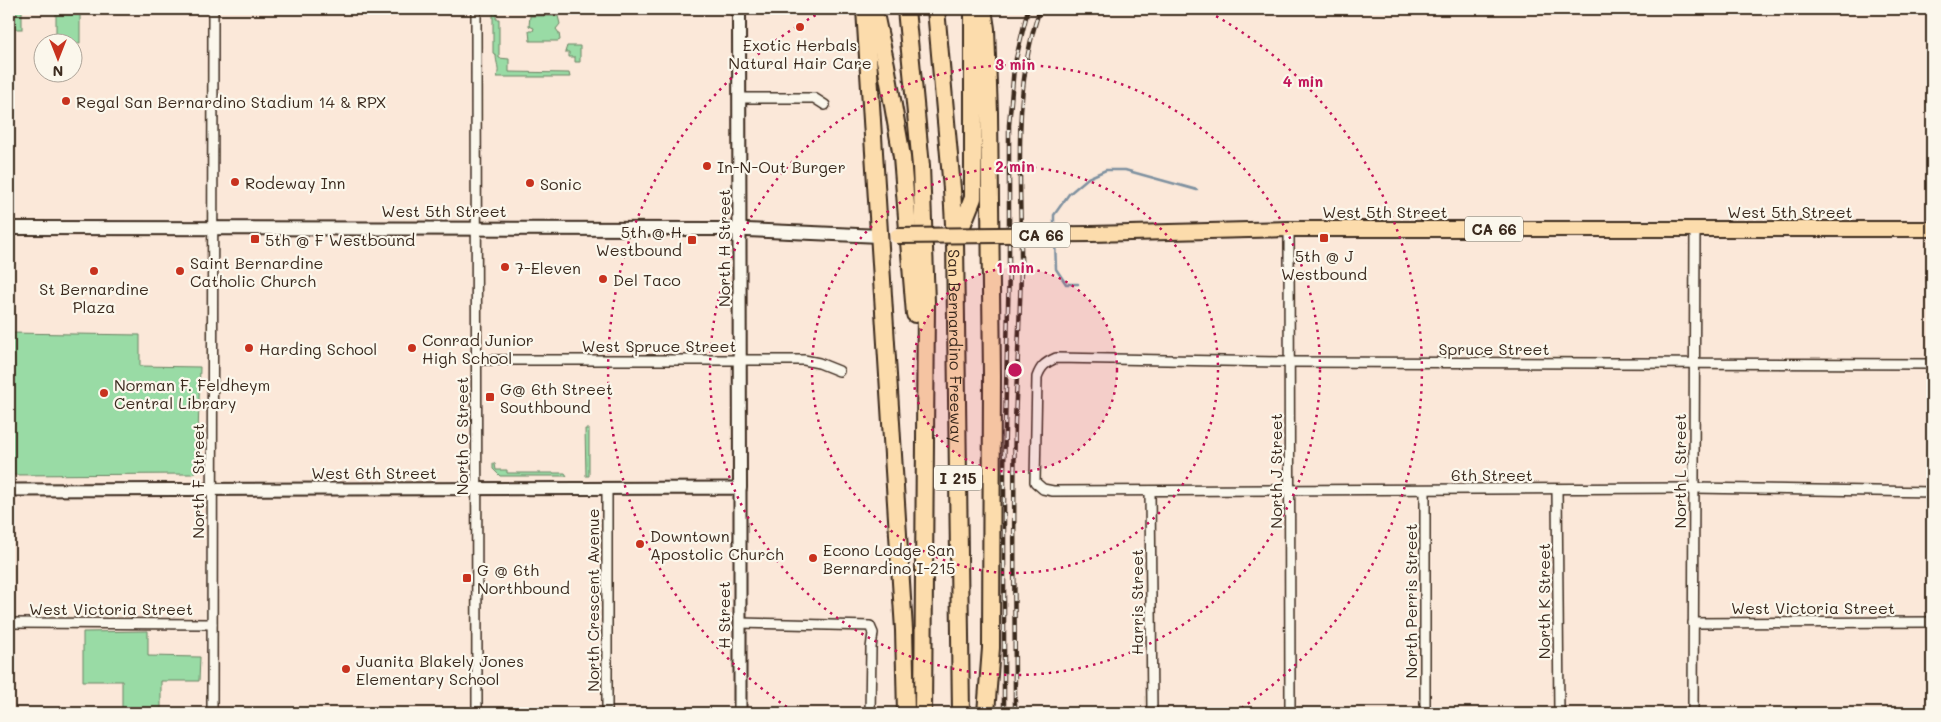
<svg xmlns="http://www.w3.org/2000/svg" width="1941" height="722" viewBox="0 0 1941 722" font-family="Mali,sans-serif">
<style>
.green{fill:#99dba5;stroke:#6a8262}
.lines{fill:none;stroke-linecap:round;stroke-linejoin:round}
.stream{stroke:#7f91a0;stroke-width:2.5}
.minor-casing{stroke:#3b2a1e;stroke-width:12}
.tertiary-casing{stroke:#3b2a1e;stroke-width:15}
.secondary-casing{stroke:#3b2a1e;stroke-width:16}
.primary-casing{stroke:#3b2a1e;stroke-width:18}
.motorway-casing{stroke:#3b2a1e;stroke-width:20}
.minor{stroke:#fbf7ec;stroke-width:9}
.tertiary{stroke:#fbf7ec;stroke-width:11}
.secondary{stroke:#fbf7ec;stroke-width:12}
.primary{stroke:#fcdcac;stroke-width:14}
.motorway{stroke:#fcdcac;stroke-width:16}
.rail-casing{stroke:#3b2a1e;stroke-width:4.5}
.rail{stroke:#fbf7ec;stroke-width:2.5;stroke-dasharray:8;stroke-linecap:butt}
.primary-bridge-casing{stroke:#3b2a1e;stroke-width:18;stroke-linecap:butt}
.primary-bridge{stroke:#fcdcac;stroke-width:14}
.ring{fill:none;stroke:#c2185b;stroke-width:2.5;stroke-dasharray:2.5 5}
.poi-dot{fill:#c8321e;stroke:#fbf7ec;stroke-width:2}
.labels{text-anchor:middle;dominant-baseline:central;stroke-width:4.5;stroke-linejoin:round;paint-order:stroke}
.shield{fill:#fbf7ec;stroke:#75685c;stroke-width:1}
.shield-label{font-size:15px;font-weight:bold;fill:#3b2a1e}
.poi-label{font-size:16px;fill:#3b2a1e;stroke:#fbf7ec;text-anchor:start}
.street-label{font-size:16px;fill:#3b2a1e;stroke:#fbf7ec}
.centre{fill:#c2185b;stroke:#fbf7ec;stroke-width:2.5}
.ring-label{font-size:15px;text-anchor:middle;font-weight:bold;fill:#c2185b;stroke:#fbf7ec;stroke-width:4.5;stroke-linejoin:round;paint-order:stroke}
</style>
<rect width="100%" height="100%" fill="#fbe8d9"/>
<filter id="ink" filterUnits="userSpaceOnUse"><feTurbulence type="fractalNoise" baseFrequency=".02" numOctaves="2"/><feDisplacementMap in="SourceGraphic" scale="10" xChannelSelector="R" yChannelSelector="G"/><feConvolveMatrix kernelMatrix="1 2 1 2 8 2 1 2 1" color-interpolation-filters="sRGB"/></filter>
<g filter="url(#ink)">
<g class="green">
<rect x="9" y="9" width="13" height="20"/>
<path d="M56 9H80V43L56 42Z"/>
<path d="M493 9H497L496 19H499V58L509 59V72L569 73 570 77H497C500 67 496 64 496 55L493 53Z"/>
<path d="M580 9V12H559V14L529 15V10Z"/>
<path d="M530 16H558L560 24 556 29 559 33 560 40 558 41H530L529 31H533L534 28 529 26Z"/>
<path d="M567 46H580V62H575V57H569V52H565Z"/>
<path d="M9 333 140 335V366L200 367 197 470 192 474 9 475Z"/>
<path d="M585 429H589V476H586Z"/>
<path d="M493 463 495 464 496 470H507V473H565L567 476H500L493 469Z"/>
<path d="M148 631V656L200 657 199 681H161V713H122V681H83V632Z"/>
</g>
<g class="lines">
<g class="stream">
<path d="M1054 230V215L1069 194 1088 178 1106 170H1125L1197 190"/>
<path d="M1055 240 1056 269 1066 284H1078"/>
</g>
<defs>
<g id="minor">
<path d="M476 9 477 713"/>
<path d="M739 98H814L825 105"/>
<path d="M1289 229 1290 713"/>
<path d="M476 360H804L819 363 839 371"/>
<path d="M1932 364 1284 362 1056 358C1045 363 1041 366 1037 377L1035 482 1043 489 1053 491 1694 488 1932 492"/>
<path d="M1557 489 1559 713"/>
<path d="M1150 491 1152 713"/>
<path d="M9 623 212 624"/>
<path d="M740 623 870 626 873 633 871 648 870 713"/>
<path d="M1693 623 1932 622"/>
<path d="M212 713 213 9"/>
<path d="M607 713V488"/>
<path d="M1425 713V490"/>
<path d="M1693 713 1695 229"/>
</g>
<path id="tertiary" d="M9 490 740 488V713"/>
<g id="secondary">
<path d="M739 9 740 488"/>
<path d="M9 228 724 229 880 236"/>
</g>
<path id="primary" d="M1091 234 1289 229H1932"/>
<g id="motorway">
<path d="M865 9 904 630 906 713"/>
<path d="M874 9 886 65 902 157 915 314"/>
<path d="M906 9 921 166 926 302 923 713"/>
<path id="s1" d="M936 9 952 189 955 242 961 713"/>
<path d="M983 9 986 29 989 113 992 376 991 648 986 713"/>
<path d="M957 238 973 198V9"/>
</g>
</defs>
<use href="#minor" class="minor-casing"/>
<use href="#tertiary" class="tertiary-casing"/>
<use href="#secondary" class="secondary-casing"/>
<use href="#primary" class="primary-casing"/>
<use href="#motorway" class="motorway-casing"/>
<use href="#minor" class="minor"/>
<use href="#tertiary" class="tertiary"/>
<use href="#secondary" class="secondary"/>
<use href="#primary" class="primary"/>
<use href="#motorway" class="motorway"/>
<defs>
<g id="rail">
<path d="M1004 713V469L1009 267V125L1014 67 1028 9"/>
<path d="M1015 713C1015 616 1013 519 1015 422 1017 371 1020 319 1021 267 1022 182 1011 91 1040 9"/>
</g>
</defs>
<use href="#rail" class="rail-casing"/>
<use href="#rail" class="rail"/>
<defs>
<path id="primary-bridge" d="M897 236 1091 234"/>
</defs>
<use href="#primary-bridge" class="primary-bridge-casing"/>
<use href="#primary-bridge" class="primary-bridge"/>
</g>
</g>
<circle cx="1015" cy="370" r="102" fill="#c2185b" fill-opacity=".12"/>
<g class="ring">
<circle cx="1015" cy="370" r="102"/>
<circle cx="1015" cy="370" r="203"/>
<circle cx="1015" cy="370" r="305"/>
<path d="M793 711A407 407 0 0 1 827 9M1203 9A407 407 0 0 1 1237 711"/>
</g>
<g class="poi-dot">
<circle cx="800" cy="27" r="5"/>
<circle cx="66" cy="101" r="5"/>
<circle cx="707" cy="166" r="5"/>
<circle cx="235" cy="182" r="5"/>
<circle cx="530" cy="183" r="5"/>
<rect x="1319" y="233" width="10" height="10" rx="2.5"/>
<rect x="250" y="234" width="10" height="10" rx="2.5"/>
<rect x="687" y="235" width="10" height="10" rx="2.5"/>
<circle cx="505" cy="267" r="5"/>
<circle cx="94" cy="271" r="5"/>
<circle cx="180" cy="271" r="5"/>
<circle cx="603" cy="279" r="5"/>
<circle cx="249" cy="348" r="5"/>
<circle cx="412" cy="348" r="5"/>
<circle cx="104" cy="393" r="5"/>
<rect x="485" y="392" width="10" height="10" rx="2.5"/>
<circle cx="640" cy="544" r="5"/>
<circle cx="813" cy="558" r="5"/>
<rect x="462" y="573" width="10" height="10" rx="2.5"/>
<circle cx="346" cy="669" r="5"/>
</g>
<g class="labels">
<g class="shield">
<rect x="1465" y="216.5" width="58" height="25" rx="4"/>
<rect x="1012" y="222.5" width="58" height="25" rx="4"/>
<rect x="934" y="465.5" width="48" height="25" rx="4"/>
</g>
<g class="shield-label">
<text x="1494" y="229">CA 66</text>
<text x="1041" y="235">CA 66</text>
<text x="958" y="478">I 215</text>
</g>
<g class="poi-label">
<text x="800" y="44" text-anchor="middle">Exotic Herbals<tspan x="800" dy="18">Natural Hair Care</tspan></text>
<text x="76" y="101">Regal San Bernardino Stadium 14 &amp; RPX</text>
<text x="717" y="166">In-N-Out Burger</text>
<text x="245" y="182">Rodeway Inn</text>
<text x="540" y="183">Sonic</text>
<text x="682" y="231" text-anchor="end">5th @ H<tspan x="682" dy="18">Westbound</tspan></text>
<text x="265" y="239">5th @ F Westbound</text>
<text x="1324" y="255" text-anchor="middle">5th @ J<tspan x="1324" dy="18">Westbound</tspan></text>
<text x="190" y="262">Saint Bernardine<tspan x="190" dy="18">Catholic Church</tspan></text>
<text x="515" y="267">7-Eleven</text>
<text x="613" y="279">Del Taco</text>
<text x="94" y="288" text-anchor="middle">St Bernardine<tspan x="94" dy="18">Plaza</tspan></text>
<text x="422" y="339">Conrad Junior<tspan x="422" dy="18">High School</tspan></text>
<text x="259" y="348">Harding School</text>
<text x="114" y="384">Norman F. Feldheym<tspan x="114" dy="18">Central Library</tspan></text>
<text x="500" y="388">G@ 6th Street<tspan x="500" dy="18">Southbound</tspan></text>
<text x="650" y="535">Downtown<tspan x="650" dy="18">Apostolic Church</tspan></text>
<text x="823" y="549">Econo Lodge San<tspan x="823" dy="18">Bernardino I-215</tspan></text>
<text x="477" y="569">G @ 6th<tspan x="477" dy="18">Northbound</tspan></text>
<text x="356" y="660">Juanita Blakely Jones<tspan x="356" dy="18">Elementary School</tspan></text>
</g>
<g class="street-label">
<text x="444" y="210">West 5th Street</text>
<text x="1385" y="211">West 5th Street</text>
<text x="1790" y="211">West 5th Street</text>
<text transform="translate(723 248) rotate(-90)">North H Street</text>
<text x="659" y="345">West Spruce Street</text>
<text stroke="none"><textPath href="#s1" startOffset="338">San Bernardino Freeway</textPath></text>
<text x="1494" y="348">Spruce Street</text>
<text transform="translate(461 436) rotate(-90)">North G Street</text>
<text transform="translate(1275 471) rotate(-90)">North J Street</text>
<text transform="translate(1679 471) rotate(-90)">North L Street</text>
<text x="374" y="472">West 6th Street</text>
<text x="1492" y="474">6th Street</text>
<text transform="translate(197 481) rotate(-90)">North F Street</text>
<text transform="translate(592 600) rotate(-90)">North Crescent Avenue</text>
<text transform="translate(1410 601) rotate(-90)">North Perris Street</text>
<text transform="translate(1543 601) rotate(-90)">North K Street</text>
<text transform="translate(1136 602) rotate(-90)">Harris Street</text>
<text x="1813" y="607">West Victoria Street</text>
<text x="111" y="608">West Victoria Street</text>
<text transform="translate(723 615) rotate(-90)">H Street</text>
</g>
</g>
<circle cx="1015" cy="370" r="8" class="centre"/>
<g class="ring-label">
<text x="1015" y="70">3 min</text>
<text x="1303" y="87">4 min</text>
<text x="1015" y="172">2 min</text>
<text x="1015" y="273">1 min</text>
</g>
<rect width="1941" height="722" fill="none" stroke="#fbf7ec" stroke-width="30"/>
<rect x="15" y="15" width="1911" height="692" fill="none" stroke="#3b2a1e" stroke-width="2" filter="url(#ink)"/>
<g transform="translate(58 58) rotate(180)"><circle r="24" fill="#fbf7ec" stroke="#aea59a"/>
<path d="M0-4L9 19L0 12L-9 19Z" fill="#c8321e"/>
<text y="-8" font-size="14" font-weight="bold" text-anchor="middle" fill="#3b2a1e">N</text>
</g>
</svg>
